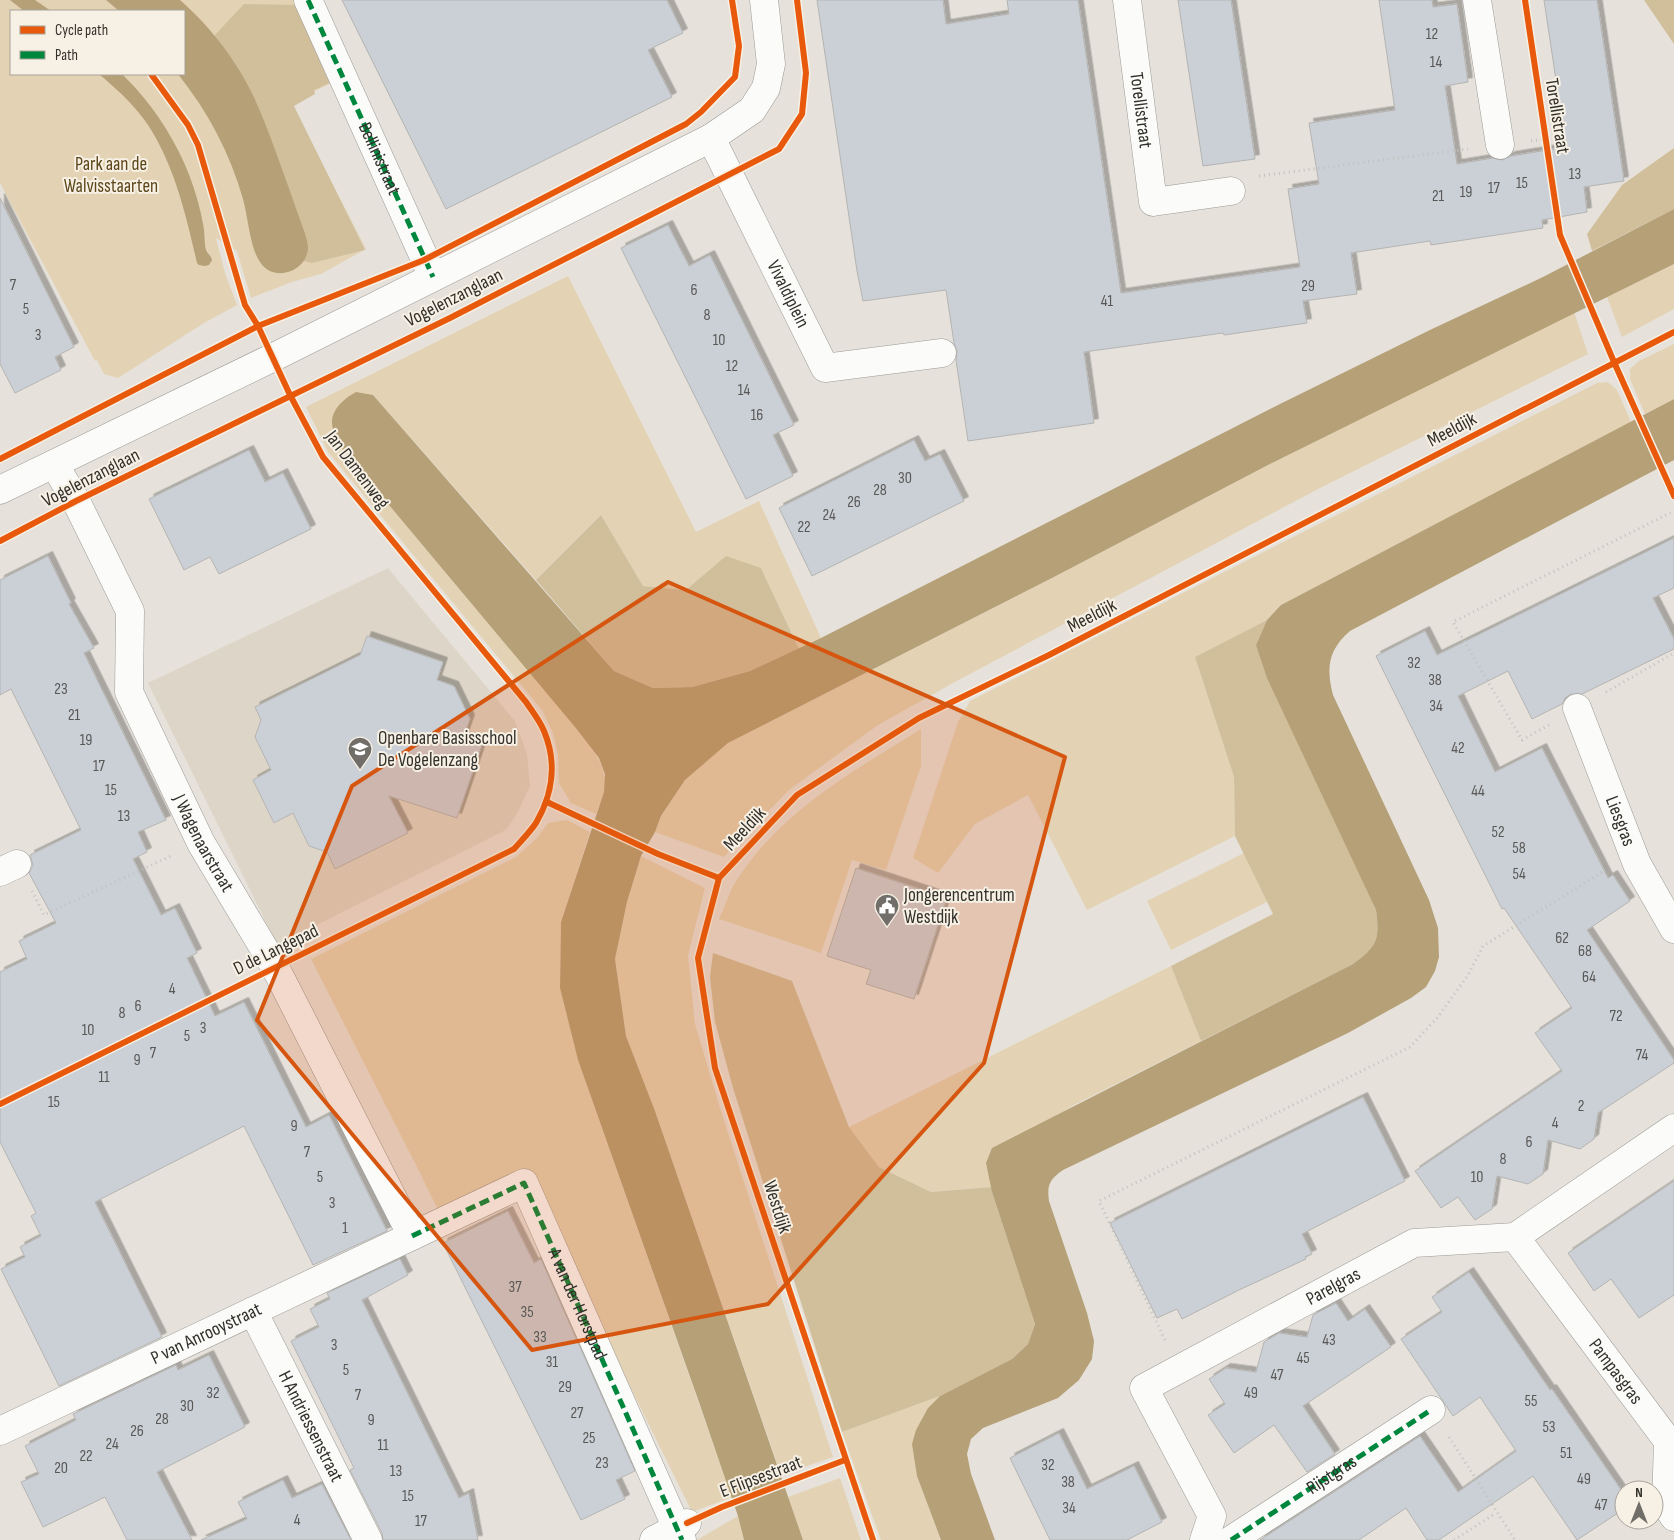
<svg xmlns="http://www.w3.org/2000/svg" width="1674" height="1540" viewBox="0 0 1674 1540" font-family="'Sofia Sans Condensed',sans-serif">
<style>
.built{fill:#ddd6c8}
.green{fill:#e3d3b4;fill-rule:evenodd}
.forest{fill:#d1bf9c}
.water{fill:#b5a077}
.building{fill:#cbcfd6;stroke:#b4b4b2;filter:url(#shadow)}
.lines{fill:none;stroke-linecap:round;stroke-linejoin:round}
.street-casing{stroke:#9c9994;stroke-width:29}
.secondary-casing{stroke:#9c9994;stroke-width:29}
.path{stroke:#c2c1bf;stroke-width:3;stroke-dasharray:1 4;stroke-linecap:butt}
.street{stroke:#fbfbfa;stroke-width:28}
.secondary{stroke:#fbfbfa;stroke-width:28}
.quiet{stroke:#00873e;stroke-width:5;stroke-dasharray:10 5;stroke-linecap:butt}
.cycleway-casing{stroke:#f7f0e4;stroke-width:9}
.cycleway{stroke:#e8590c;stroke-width:6}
.marked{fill:#d6550f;fill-opacity:0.2;stroke:#d6550f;stroke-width:4;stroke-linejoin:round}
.labels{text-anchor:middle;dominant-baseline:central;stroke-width:4;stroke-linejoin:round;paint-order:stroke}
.number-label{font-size:16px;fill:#585856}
.street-label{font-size:19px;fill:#32302b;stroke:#f7f0e4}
.park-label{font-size:19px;fill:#5c461a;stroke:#f7f0e4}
.poi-label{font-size:19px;fill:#32302b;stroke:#f7f0e4;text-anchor:start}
</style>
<defs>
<filter id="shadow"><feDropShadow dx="4.5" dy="-4.5" stdDeviation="0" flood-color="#0004"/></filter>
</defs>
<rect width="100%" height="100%" fill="#e6e2db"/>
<path class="built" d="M388 568 515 721 527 754 530 786 518 812 506 830 277 945 148 683Z"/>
<g class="green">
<path d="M0 0H304L341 78 291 103 366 249 321 274 292 282 251 298 237 251 216 238 225 273 237 305 204 323 118 378 104 374 97 360 95 361 0 183ZM11 11H184V74H11Z"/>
<path d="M1674 264V309L1622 337 1607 297Z"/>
<path d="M568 276 696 532 759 501 821 638 799 649 761 568 686 590 643 586 601 515 536 580 373 395 575 727C590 747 610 766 604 792 602 800 598 807 596 814L571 803 559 783 558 754 553 733 542 710 328 452 306 407Z"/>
<path d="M1574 312 1588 354 1322 487 953 683 878 725 789 790 724 857 655 832 661 817 685 780 728 743 1052 578 1268 465Z"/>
<path d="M1674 344V399L1645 414 1630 379V369L1639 361Z"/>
<path d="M1608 382 1617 390 1631 422 1281 605 1267 620 1195 657 1234 777 1235 836 1087 910 1028 795 975 824 938 873 913 858 958 722 970 701 1597 383Z"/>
<path d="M921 729V766L886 870 852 860 821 953 719 919C725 907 729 892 736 881 782 810 852 772 921 729Z"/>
<path d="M567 820 590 832 561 922 560 988 578 1060 732 1497 692 1512 522 1168 439 1212 418 1169 311 959 516 857 537 838 548 823Z"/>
<path d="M1244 853 1267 902 1171 950 1147 901Z"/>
<path d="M641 856 705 888 688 955 695 1024 720 1108 833 1457 781 1475 655 1111 626 1036 615 959 627 902Z"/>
<path d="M1171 966 1201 1041 1072 1106 986 1163 992 1187 931 1192 879 1167 849 1127Z"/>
<path d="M940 1396 928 1408 917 1476 941 1540H881L842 1432Z"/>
<path d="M840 1478 861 1540H803L788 1497Z"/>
<path d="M738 1516 744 1540H697Z"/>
</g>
<g class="forest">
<path d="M1644 0H1674V44Z"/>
<path d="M244 4 306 5 341 78 314 90 315 94 294 106 365 250 312 263 303 261C308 253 307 242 305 233L257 104 228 55 214 36Z"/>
<path d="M1674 148V209L1592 251 1587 234 1622 185Z"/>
<path d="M601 515 643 586 686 590 726 556 761 568 799 649 750 671 692 687 653 688 614 671 536 580Z"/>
<path d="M1267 620 1256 645 1376 910C1380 940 1377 946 1353 964L1201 1041 1171 966 1273 914 1235 836 1234 777 1195 657Z"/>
<path d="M713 953 792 981 849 1127 879 1167 931 1192 992 1187V1192L1035 1324 1028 1344 1012 1359 940 1396 842 1432 733 1088 715 1022 710 977Z"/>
</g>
<g class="water">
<path d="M10 0H35L51 11H24Z"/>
<path d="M106 0H180C212 28 240 65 257 104 275 146 289 190 305 233 306 238 308 243 308 248 307 272 273 283 260 262 250 248 248 217 243 199 230 153 208 112 178 74H184V11H119Z"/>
<path d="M99 74H122C163 114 193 167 203 224 205 232 204 242 206 250 208 255 211 255 212 260L209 265 205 266 199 265 197 263C187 219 176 172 153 133 140 110 119 91 99 74Z"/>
<path d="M1674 209V264L1268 465 1052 578 728 743 685 780 661 816 655 832 641 856 627 902 615 959 626 1036 655 1111 803 1540H744L738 1516 700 1405 578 1060 560 988 561 922 604 792 605 774 599 758 575 727 343 450C340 444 335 436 333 429 328 412 343 399 356 392L373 395 614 671 653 688 692 687 750 671 821 638 1282 403 1432 329 1543 277Z"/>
<path d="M1674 399V460L1350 631C1328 650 1326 668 1333 695L1429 900 1438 928 1439 957 1435 971 1426 987 1411 998 1348 1033 1063 1170C1049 1180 1047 1185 1049 1201L1087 1313 1094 1341 1092 1359 1079 1380 1058 1398 983 1428 971 1439 967 1454 971 1474 995 1540H941L917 1476 912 1444 916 1430 928 1408 940 1396 1012 1359 1028 1344 1035 1324 992 1192 986 1163 992 1148 1353 964C1377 946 1380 940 1376 910L1267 678 1256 645 1267 620 1281 605Z"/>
</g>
<g class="building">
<path d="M342 0H667L683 33 648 50 672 97 446 209Z"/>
<path d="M817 0H943L946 24 1009 14 1007 0H1078L1121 293 1300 267 1288 189 1319 184 1309 123 1395 110 1379 0H1432L1433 7 1457 4 1468 82 1445 86 1457 164 1493 158 1502 160 1511 156 1566 147 1544 0H1597L1624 181 1584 187 1587 212 1542 220 1543 228 1431 245 1430 241 1351 253 1357 294 1303 301 1307 323 1224 335 1223 333 1084 352 1094 423 968 441 956 360 957 351 954 343 946 290 863 301 857 271Z"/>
<path d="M1178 0H1231L1255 159 1203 166Z"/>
<path d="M0 198 74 347 55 357 61 370 15 393 0 364Z"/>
<path d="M668 225 689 266 710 255 794 425 773 435 793 476 746 499 621 248Z"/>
<path d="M914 440 925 461 940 454 964 501 812 576 779 508Z"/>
<path d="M249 450 265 482 283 473 311 529 219 574 210 557 184 570 149 499Z"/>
<path d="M1674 538V588L1653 598 1674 639V649L1582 694H1571L1565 698 1562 704 1532 719 1508 671 1458 696 1495 772 1542 748 1608 878 1613 875 1630 901 1587 930 1674 1060V1063L1598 1113 1594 1139 1580 1149 1548 1140 1543 1174 1528 1184 1497 1176 1492 1209 1475 1220 1458 1197 1441 1208 1415 1171 1562 1071 1535 1033 1572 1008 1504 908 1502 909 1376 656 1425 631 1437 655Z"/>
<path d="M48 556 71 603 69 604 94 648 84 653 166 820 138 832 147 852 133 859 161 915 175 908 197 953 187 958 215 1016 244 1002 306 1127 329 1115 387 1231 313 1265 244 1126 95 1202 162 1337 59 1386 1 1269 25 1257 20 1247 41 1236 31 1216 36 1213 0 1142V972L27 959 19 941 56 923 29 873 33 865 30 855 81 830 11 689 0 695V580Z"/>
<path d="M367 636 443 662 437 680 454 686 470 719 464 736 483 742 457 818 389 796 408 833 335 869 327 852 309 846 293 813 274 823 253 780 271 770 255 737 261 720 255 707 360 655Z"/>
<path d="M856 868 947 898 914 999 866 984 871 970 827 956Z"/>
<path d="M1363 1097 1405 1181 1302 1234 1312 1254 1305 1257 1306 1259 1239 1290 1182 1319 1177 1309 1157 1318 1110 1223Z"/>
<path d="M1674 1181V1295L1639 1318 1611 1279 1594 1291 1568 1253Z"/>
<path d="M508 1211 534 1263 541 1259 635 1471 616 1480 625 1499 581 1520 443 1243Z"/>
<path d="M400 1259 408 1275 362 1300 459 1498 469 1493 478 1540H383L382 1533 350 1470 354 1468 291 1341 319 1327 310 1309 330 1299 327 1293Z"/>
<path d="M1469 1272 1550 1390 1552 1389 1624 1494V1509L1577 1540 1533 1476 1439 1540H1427L1406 1508 1359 1540H1260L1420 1436 1458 1492 1516 1451 1480 1397 1453 1416 1401 1339 1442 1312 1432 1297Z"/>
<path d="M1336 1303 1348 1321 1365 1309 1391 1347 1303 1406 1335 1454 1307 1472 1274 1425 1234 1453 1208 1415 1225 1404 1209 1379 1226 1368 1256 1372 1264 1342 1279 1333 1307 1337 1313 1315Z"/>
<path d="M209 1355 245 1427 157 1472 192 1540H127L105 1497 43 1527 21 1482 39 1474 25 1446 76 1420 73 1414 176 1365 178 1370Z"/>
<path d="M1059 1433 1087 1489 1134 1466 1162 1522 1127 1540H1050L1010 1458Z"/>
<path d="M283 1480 292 1498 322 1484 351 1540H201L247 1519 238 1502Z"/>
</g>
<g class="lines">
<defs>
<g id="street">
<path id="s1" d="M308 0 433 277"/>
<path id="s2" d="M1127 0 1153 202 1231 191"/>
<path d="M1477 0 1500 145"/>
<path id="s3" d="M711 138 825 368 942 353"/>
<path id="s4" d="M54 464 76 501 130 611 129 692 201 843 275 967 412 1236"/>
<path id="s5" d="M1577 708 1637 864 1674 929"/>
<path d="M0 872 17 864"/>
<path id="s6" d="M1515 1237 1668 1441 1666 1505 1674 1517"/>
<path id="s7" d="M253 1311 368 1540"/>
<path id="s8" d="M0 1431 524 1183 682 1540"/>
<path d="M654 1540 687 1523"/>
<path id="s9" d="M1204 1540 1212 1516 1144 1388 1414 1243 1515 1237 1674 1128"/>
<path id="s10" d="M1231 1540 1431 1410"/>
</g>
<path id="secondary" d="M0 490 274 357 711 138 752 110 766 88 771 64 764 0"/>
</defs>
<use href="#street" class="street-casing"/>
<use href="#secondary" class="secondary-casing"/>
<g class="path">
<path d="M1531 141 1546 139"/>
<path d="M1259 176 1468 149"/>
<path d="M1606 692 1674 653"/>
<path d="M1549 725 1522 740 1453 622 1674 511"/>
<path d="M32 891 44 915 171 856"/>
<path d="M1165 1340 1099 1201 1410 1047 1438 1017 1468 975 1483 946 1604 871"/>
<path d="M1449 1437 1515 1540"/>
<path d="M1454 1540 1496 1513"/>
</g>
<use href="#street" class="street"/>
<use href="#secondary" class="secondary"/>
<g class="quiet">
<path d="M308 0 433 277"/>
<path d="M412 1236 524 1183 682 1540"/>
<path d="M1231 1540 1431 1410"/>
</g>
<defs>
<g id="cycleway">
<path d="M1525 0 1560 235 1614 362 1674 496"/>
<path d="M0 459 258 326 424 260 686 124 701 112 735 77 739 46 732 0"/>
<path d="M0 541 76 501 450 318 779 149 802 114 806 73 797 0"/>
<path d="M547 802 658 854 719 878"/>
<path d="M0 1104 514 849C521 841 530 832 536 823 553 794 557 762 544 731 540 721 532 711 526 702L323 457 290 395 258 326 245 305 198 145 188 125 151 74"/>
<path d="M687 1523 722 1507 845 1460"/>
<path d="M873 1540 715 1068 698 958 719 878 797 795 919 718 1049 655 1674 332"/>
</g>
</defs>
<use href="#cycleway" class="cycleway-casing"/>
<use href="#cycleway" class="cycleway"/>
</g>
<path class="marked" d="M668 582 1065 757 984 1063 768 1304 532 1350 257 1020 352 786Z"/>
<defs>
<symbol id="school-pin" viewBox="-11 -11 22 30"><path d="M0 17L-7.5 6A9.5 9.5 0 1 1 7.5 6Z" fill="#716e69" stroke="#f7f0e4"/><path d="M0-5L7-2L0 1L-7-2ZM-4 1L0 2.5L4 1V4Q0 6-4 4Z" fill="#fff"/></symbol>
<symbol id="civic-pin" viewBox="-11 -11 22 30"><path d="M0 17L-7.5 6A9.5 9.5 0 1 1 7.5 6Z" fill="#716e69" stroke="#f7f0e4"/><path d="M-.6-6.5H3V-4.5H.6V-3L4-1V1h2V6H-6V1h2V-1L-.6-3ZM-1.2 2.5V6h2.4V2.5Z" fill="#fff"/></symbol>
</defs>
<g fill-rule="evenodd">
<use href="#school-pin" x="346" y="735" width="28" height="38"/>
<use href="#civic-pin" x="873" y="892" width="28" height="38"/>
</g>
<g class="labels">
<g class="number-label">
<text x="1432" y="34">12</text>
<text x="1436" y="62">14</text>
<text x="1575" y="174">13</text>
<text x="1522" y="183">15</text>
<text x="1494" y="188">17</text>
<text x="1466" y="192">19</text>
<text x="1438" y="196">21</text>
<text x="13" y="285">7</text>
<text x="1308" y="286">29</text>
<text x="694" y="290">6</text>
<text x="1107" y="301">41</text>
<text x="26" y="309">5</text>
<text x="707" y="315">8</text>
<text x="38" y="335">3</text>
<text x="719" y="340">10</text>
<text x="732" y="366">12</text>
<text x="744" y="390">14</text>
<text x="757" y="415">16</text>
<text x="905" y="478">30</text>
<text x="880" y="490">28</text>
<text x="854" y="502">26</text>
<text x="829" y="515">24</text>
<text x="804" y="527">22</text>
<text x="1414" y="663">32</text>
<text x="1435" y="680">38</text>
<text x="61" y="689">23</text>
<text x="1436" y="706">34</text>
<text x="74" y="715">21</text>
<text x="86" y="740">19</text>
<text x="1458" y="748">42</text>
<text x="99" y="766">17</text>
<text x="111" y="790">15</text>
<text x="1478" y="791">44</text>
<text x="124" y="816">13</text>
<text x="1498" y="832">52</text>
<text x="1519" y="848">58</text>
<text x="1519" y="874">54</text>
<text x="1562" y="938">62</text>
<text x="1585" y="951">68</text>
<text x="1589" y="977">64</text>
<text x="172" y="989">4</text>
<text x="138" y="1006">6</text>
<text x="122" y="1013">8</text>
<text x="1616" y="1016">72</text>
<text x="203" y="1028">3</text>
<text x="88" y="1030">10</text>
<text x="187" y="1036">5</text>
<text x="153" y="1053">7</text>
<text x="1642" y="1055">74</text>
<text x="137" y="1060">9</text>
<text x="104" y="1077">11</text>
<text x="54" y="1102">15</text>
<text x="1581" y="1106">2</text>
<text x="1555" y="1123">4</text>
<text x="294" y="1126">9</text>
<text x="1529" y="1142">6</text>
<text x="307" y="1152">7</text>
<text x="1503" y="1159">8</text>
<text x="320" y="1177">5</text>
<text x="1477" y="1177">10</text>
<text x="332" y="1203">3</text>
<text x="345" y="1228">1</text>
<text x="515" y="1287">37</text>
<text x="527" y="1312">35</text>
<text x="540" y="1337">33</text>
<text x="1329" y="1340">43</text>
<text x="334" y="1345">3</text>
<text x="1303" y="1358">45</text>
<text x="552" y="1362">31</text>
<text x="346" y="1370">5</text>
<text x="1277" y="1375">47</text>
<text x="565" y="1387">29</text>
<text x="213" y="1393">32</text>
<text x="1251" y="1393">49</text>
<text x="358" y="1395">7</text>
<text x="1531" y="1401">55</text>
<text x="187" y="1406">30</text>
<text x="577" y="1413">27</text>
<text x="162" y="1419">28</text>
<text x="371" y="1420">9</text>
<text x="1549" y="1427">53</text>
<text x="137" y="1431">26</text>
<text x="589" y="1438">25</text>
<text x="112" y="1444">24</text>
<text x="383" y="1445">11</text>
<text x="1566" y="1453">51</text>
<text x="86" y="1456">22</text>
<text x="602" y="1463">23</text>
<text x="1048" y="1465">32</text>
<text x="61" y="1468">20</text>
<text x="396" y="1471">13</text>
<text x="1584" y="1479">49</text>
<text x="1068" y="1482">38</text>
<text x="408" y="1496">15</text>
<text x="1601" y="1505">47</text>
<text x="1069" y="1508">34</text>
<text x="297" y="1520">4</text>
<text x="421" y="1521">17</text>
</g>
<g class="street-label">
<text stroke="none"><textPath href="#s2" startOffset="111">Torellistraat</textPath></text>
<text transform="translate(1557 116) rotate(81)">Torellistraat</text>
<text stroke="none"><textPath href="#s1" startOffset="174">Bellinistraat</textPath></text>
<text stroke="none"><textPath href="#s3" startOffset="174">Vivaldiplein</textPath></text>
<text transform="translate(454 298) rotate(-27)">Vogelenzanglaan</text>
<text transform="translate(1452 430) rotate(-28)">Meeldijk</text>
<text transform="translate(357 470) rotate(53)">Jan Damenweg</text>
<text transform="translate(91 478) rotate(-27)">Vogelenzanglaan</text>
<text transform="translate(1092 616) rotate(-27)">Meeldijk</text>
<text stroke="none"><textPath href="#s5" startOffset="121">Liesgras</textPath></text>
<text transform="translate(745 829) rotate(-47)">Meeldijk</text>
<text stroke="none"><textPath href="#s4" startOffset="415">J Wagenaarstraat</textPath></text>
<text transform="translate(276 950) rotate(-26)">D de Langepad</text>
<text transform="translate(777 1207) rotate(72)">Westdijk</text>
<text stroke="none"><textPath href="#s9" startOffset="385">Parelgras</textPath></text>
<text stroke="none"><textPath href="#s8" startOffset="712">A van der Horstpad</textPath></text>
<text stroke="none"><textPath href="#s8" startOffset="228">P van Anrooystraat</textPath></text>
<text stroke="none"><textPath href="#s6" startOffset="168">Pampasgras</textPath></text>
<text stroke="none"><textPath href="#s7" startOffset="129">H Andriessenstraat</textPath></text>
<text stroke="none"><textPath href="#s10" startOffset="120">Rijstgras</textPath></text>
<text transform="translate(761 1477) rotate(-21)">E Flipsestraat</text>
</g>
<g class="park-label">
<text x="111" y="164">Park aan de<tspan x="111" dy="22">Walvisstaarten</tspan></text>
</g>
<g class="poi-label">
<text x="378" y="738">Openbare Basisschool<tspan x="378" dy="22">De Vogelenzang</tspan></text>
<text x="904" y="895">Jongerencentrum<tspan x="904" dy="22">Westdijk</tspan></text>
</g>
</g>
<rect x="10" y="10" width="175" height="65" fill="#f7f0e4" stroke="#a8a39a"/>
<rect x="20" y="26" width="25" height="8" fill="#e8590c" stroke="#a8a39a"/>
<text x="55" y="35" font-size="15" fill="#32302b">Cycle path</text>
<rect x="20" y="51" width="25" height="8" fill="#00873e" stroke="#a8a39a"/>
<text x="55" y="60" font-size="15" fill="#32302b">Path</text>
<g transform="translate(1639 1505)"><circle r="24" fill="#f7f0e4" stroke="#a8a39a"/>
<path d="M0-4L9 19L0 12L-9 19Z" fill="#716e69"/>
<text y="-8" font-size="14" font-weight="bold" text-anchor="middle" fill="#32302b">N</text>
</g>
</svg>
